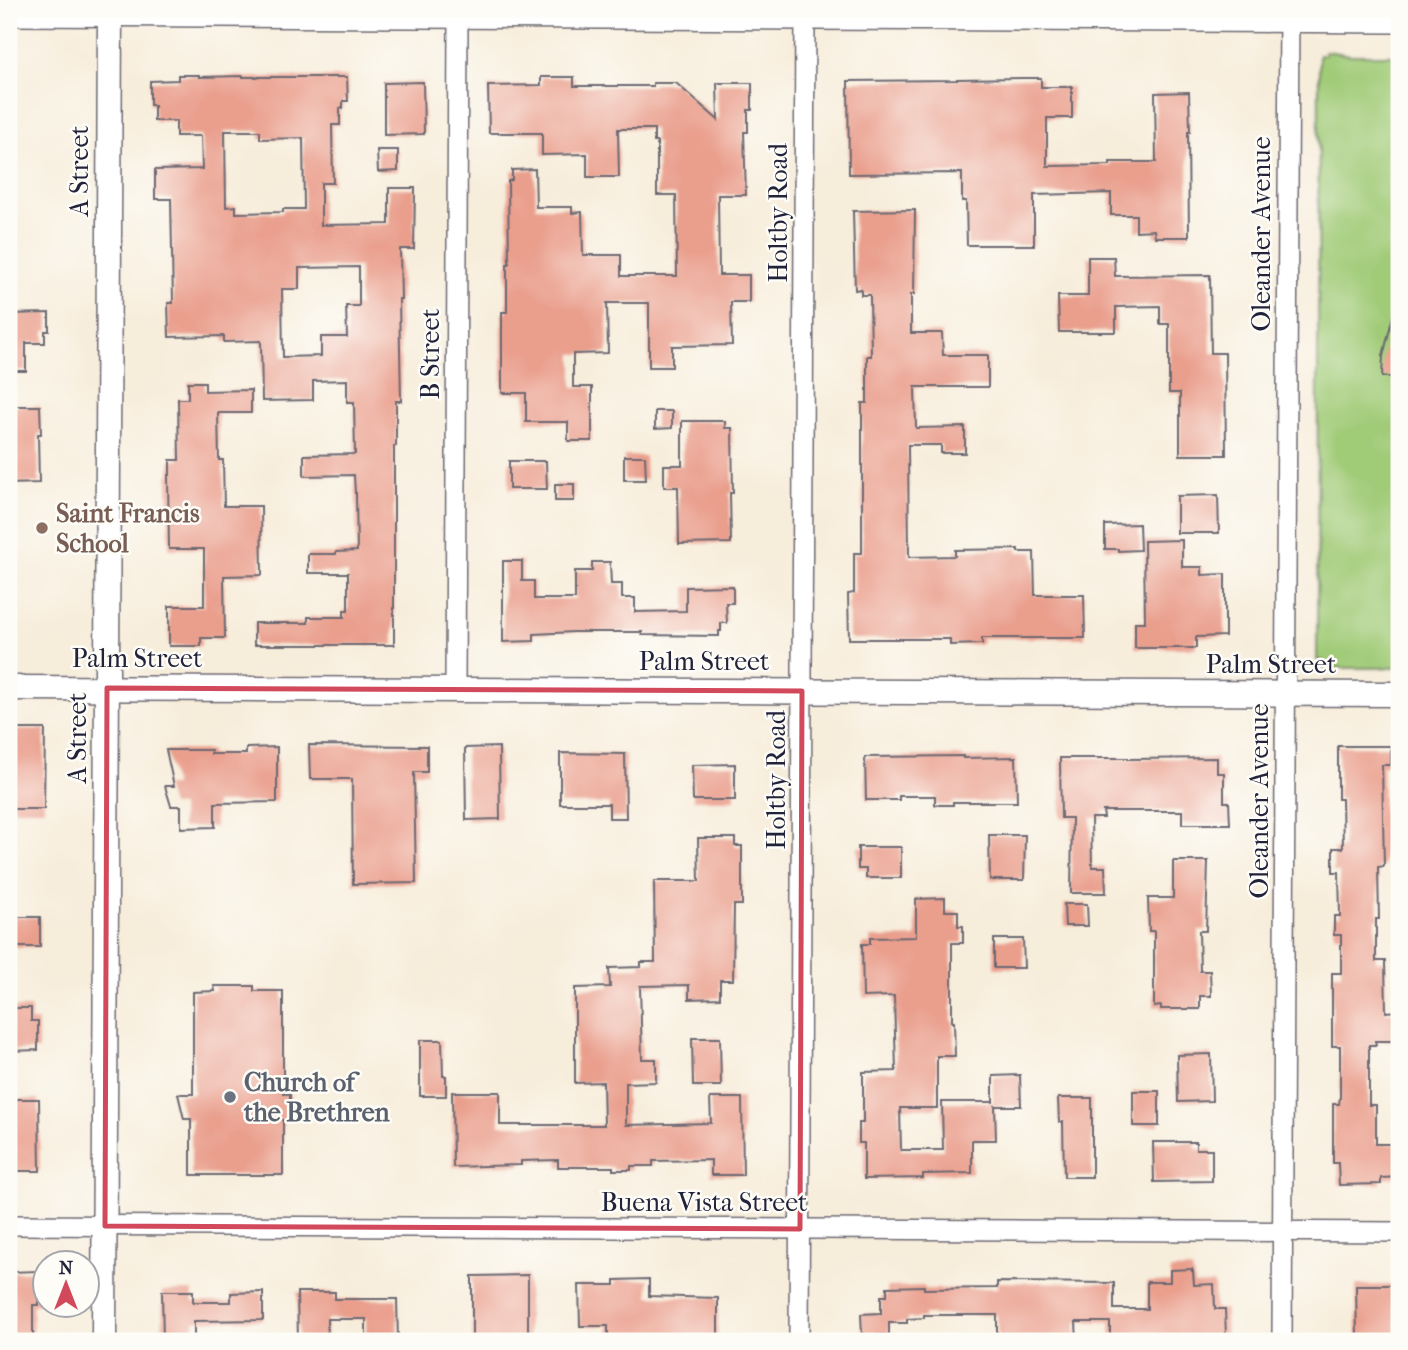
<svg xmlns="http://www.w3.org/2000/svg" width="1408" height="1350" viewBox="0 0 1408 1350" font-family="'IM FELL French Canon',serif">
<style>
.green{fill:#a0cb77;stroke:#617659;stroke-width:2}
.building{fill:#ea9f8d;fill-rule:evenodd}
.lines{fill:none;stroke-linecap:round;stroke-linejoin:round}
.minor-casing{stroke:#6d6973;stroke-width:22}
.tertiary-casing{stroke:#6d6973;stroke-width:27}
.minor{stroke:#fff;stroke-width:19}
.tertiary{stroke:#fff;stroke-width:24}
.marked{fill:none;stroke:#d1495b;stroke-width:5;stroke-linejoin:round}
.education-dot{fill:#8d6e63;stroke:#fdfcf7;stroke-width:2.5}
.worship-dot{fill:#6b7280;stroke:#fdfcf7;stroke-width:2.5}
.labels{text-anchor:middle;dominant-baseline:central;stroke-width:5;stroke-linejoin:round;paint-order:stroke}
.street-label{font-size:26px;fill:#22223b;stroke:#fdfcf7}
.education-label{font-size:26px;font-weight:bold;fill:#785e54;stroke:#fdfcf7;text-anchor:start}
.worship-label{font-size:26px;font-weight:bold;fill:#5b616d;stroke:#fdfcf7;text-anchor:start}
</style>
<rect width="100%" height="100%" fill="#fdfcf7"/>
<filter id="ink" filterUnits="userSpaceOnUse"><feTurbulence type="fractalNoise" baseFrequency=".0143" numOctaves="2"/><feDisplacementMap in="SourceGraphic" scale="14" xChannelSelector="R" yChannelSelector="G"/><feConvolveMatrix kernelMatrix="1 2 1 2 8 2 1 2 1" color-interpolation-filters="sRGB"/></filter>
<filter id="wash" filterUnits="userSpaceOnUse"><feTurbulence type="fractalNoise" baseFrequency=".00686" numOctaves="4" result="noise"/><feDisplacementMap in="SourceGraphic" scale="28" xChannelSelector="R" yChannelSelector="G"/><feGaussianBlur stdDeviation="1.57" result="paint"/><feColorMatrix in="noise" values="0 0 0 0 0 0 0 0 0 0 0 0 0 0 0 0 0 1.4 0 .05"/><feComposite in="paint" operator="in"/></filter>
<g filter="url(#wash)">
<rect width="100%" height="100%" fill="#f7eddb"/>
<path class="green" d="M1325 51 1351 55H1399V668H1321V661H1325L1317 660 1319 55H1325Z"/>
<g id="blocks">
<g class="building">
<path d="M178 75H199V77L243 76V77H347L348 101H343V108H340V125H332L333 183H321V225L389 224V188H415L414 249H400L401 299H399L401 401H396V446H394V645H254V623H308V617H344V610H348V573H308V554H336V552L357 551 356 493H355L354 475 304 476V455L355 454 354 402H347V380L313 381V400L262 401 261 341 224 342V336L169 337 168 303H173L171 199H155V170L202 169 201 136H176V121H154V105H150V81L178 80ZM225 131H260V139L303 138 304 209H283V212L236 213V206L226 207ZM359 267V306H346L347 337H321V356L283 357 282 289H299V268Z"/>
<path d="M541 77H574V86H653V83H676L718 120 717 83H752V110H748V132H744L746 195H718L719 275H749V302H731L732 345 672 346V367H649V303H607L608 353 573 354V387H592V441H568V422H526V393H502V312H507V264H509L508 181 512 180V170L535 169 536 207H572V213L582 212 583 255H621V276H677L676 195H657V142H654V129H618L619 177H587V154L542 155V133H489L488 86 541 85Z"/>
<path d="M1023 78H1041V87H1072V118H1047V166L1110 165V162H1156L1155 93 1189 92 1190 132H1188L1189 237H1155L1154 230 1136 231V215H1111V193L1034 195V245H967L966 201H962V173L849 174 848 81 957 80V79Z"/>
<path d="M423 82 424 134 384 135V83Z"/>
<path d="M377 150H398V171L378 172Z"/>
<path d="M915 210 914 294H911V333H942L943 355H988V387H915L916 428 965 427V453H941V445H908L909 557 955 556V550L1018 549V552H1034L1035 595H1084L1085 638H982V644L950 645V639H849L848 594 854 593V553H862V403H867V356H871L870 295H861V289L855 290 853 211Z"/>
<path d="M1088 257H1114L1115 276 1210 275 1211 353H1225L1226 455H1180V393H1169V324H1160V306L1116 307V332H1059L1058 296H1088Z"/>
<path d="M49 313V331H45V343H26V371H9V314Z"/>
<path d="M1393 316 1399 317V377H1382L1383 356Z"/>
<path d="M188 382H205V391L251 390V413H218L219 460H223L224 506H261L262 575 224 576 225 638H201V646H169V606H204V549H169L168 475H170V460H179L178 399H188Z"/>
<path d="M9 406H40L41 434H38L39 483 9 484Z"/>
<path d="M655 411H672V428L655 429Z"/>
<path d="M682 421H725V428H732L733 493H730L731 543 679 544 678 487H664V465H682Z"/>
<path d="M624 456H645L646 480H624Z"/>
<path d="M509 461H546L547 489H509Z"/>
<rect x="555" y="484" width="19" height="17"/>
<path d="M1218 495 1219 533H1177V496Z"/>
<path d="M1139 524 1140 550 1118 551V549H1105V525Z"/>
<path d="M1182 540V567H1202V575L1225 574V636L1196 637V648H1135V622H1145L1144 541Z"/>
<path d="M503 561H522V581H534V599H575V571H592V562H610L611 584H622V598H635V612L686 611V587L733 586V603H726L727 623H721V631H719V636L642 635V632H574L534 634V641L503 642Z"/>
<path d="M9 729H45L44 809H9Z"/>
<path d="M309 745 427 746V772H414L416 883 353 884 352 779H310Z"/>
<path d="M1338 746H1391V765H1382L1384 866 1378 867 1379 919H1376V961H1385L1386 1012 1399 1011V1041H1375L1376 1045H1369V1105H1376V1144H1399V1177L1381 1178V1184L1339 1185 1338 1163H1333V1104H1339L1340 1098V1046H1332V973H1341V935H1334V916H1340L1339 872H1333V848H1343L1342 799H1338Z"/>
<path d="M277 747V802L215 803V827L181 828V806H171L165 786H174L166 750H211V754H246V748Z"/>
<path d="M499 747 500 819 466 820 465 748Z"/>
<path d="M560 753 625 754 626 818H609V804H560Z"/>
<path d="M963 756V758L1016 757 1017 802H953V805H935V796H899V800H866L865 757Z"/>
<path d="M1060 758H1128V759L1217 758V773H1224V802H1229L1230 824H1182V811H1103L1104 818H1091L1092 867H1105L1106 893H1071L1072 818H1061Z"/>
<path d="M735 764V800H693L692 765Z"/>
<path d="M989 835H1025L1024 880H990Z"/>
<path d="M698 838H735V846H742V905H734L733 980H720V998L689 999V985L640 986 642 1059H656V1082L626 1083V1125L711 1123 710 1098H742L743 1175H711V1160L653 1161V1166H631V1170H613V1167H558V1160L521 1161V1165L453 1167 452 1092H500V1125H604L603 1082 575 1083V988L610 987 609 968 641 967V962H655L654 881H699Z"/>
<path d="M858 847H901V878H866V869H858Z"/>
<path d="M1173 861H1208L1206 931H1199L1200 971H1210L1211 996H1200V1009H1161V1006L1154 1007V931H1149L1148 898H1173Z"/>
<path d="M945 898V911H958V926H963V943H952V1022H954L955 1056H937V1108H900L901 1150H943L942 1102H993V1076L1020 1075 1021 1106H995L996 1140H972V1173L923 1174V1178L864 1179V1143H859V1123H863V1072L896 1071 894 996 863 997 862 944H870V938L916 937V899Z"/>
<path d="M1064 904H1087L1088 926H1065Z"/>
<rect x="9" y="917" width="31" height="30"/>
<path d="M994 939H1023L1024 968H994Z"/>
<path d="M214 986H254V991H283V1094H290V1119L283 1120V1175H191V1119H184L178 1094H193V992L215 991Z"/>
<path d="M9 1008H31V1021H38V1050L9 1051Z"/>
<path d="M692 1038H720L721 1086H693Z"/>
<path d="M420 1040H442L443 1076H446V1096H420Z"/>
<path d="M1211 1054 1212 1101 1178 1102 1177 1055Z"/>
<rect x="1133" y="1091" width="26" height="35"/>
<path d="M1058 1098H1092V1177H1064L1063 1122H1059Z"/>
<path d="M9 1099H39L40 1171H9Z"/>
<path d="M1153 1142H1196V1149H1212V1181L1154 1182Z"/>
<path d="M1192 1269V1271H1193L1194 1285 1214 1284 1215 1309H1225L1226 1337H1220V1341H1110V1322H1076L1077 1341H997V1315H924V1318L907 1319V1323H889V1335H862L861 1314 881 1313V1296H887V1287L924 1286V1289L997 1288V1282L1114 1283V1309H1147V1282H1170V1270Z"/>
<path d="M39 1271V1305H33V1341H9V1272Z"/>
<path d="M528 1275V1341H472V1276Z"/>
<path d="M649 1279V1296L718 1298V1340L608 1341V1326H580L579 1285H615V1280Z"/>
<path d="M1356 1285H1396V1341H1357Z"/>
<path d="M162 1291H193V1302H231V1293L263 1292V1320L194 1321V1338H188V1341H163Z"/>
<path d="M297 1292H335V1299H397L398 1341H366V1319H327V1341H298Z"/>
</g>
</g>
</g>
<g filter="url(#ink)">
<use href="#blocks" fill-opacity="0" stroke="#6d6973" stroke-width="2"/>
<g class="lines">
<defs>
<g id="minor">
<path d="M9 16 1399 23"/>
<path d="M455 690 458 18"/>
<path d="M9 1225 1399 1232"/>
<path d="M799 1341 805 9"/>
<path d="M1282 1341 1289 9"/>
</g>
<g id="tertiary">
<path d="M9 688 1399 694"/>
<path d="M104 1341 110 9"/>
</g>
</defs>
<use href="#minor" class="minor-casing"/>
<use href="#tertiary" class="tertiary-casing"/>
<use href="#minor" class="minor"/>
<use href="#tertiary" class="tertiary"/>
</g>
</g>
<path class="marked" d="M107 688 802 691 800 1229 105 1226Z"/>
<circle class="education-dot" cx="42" cy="528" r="7"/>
<circle class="worship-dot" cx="230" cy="1097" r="7"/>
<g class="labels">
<g class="street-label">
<text transform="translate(79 171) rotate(-90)">A Street</text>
<text transform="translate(778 213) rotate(-90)">Holtby Road</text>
<text transform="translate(1261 234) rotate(-90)">Oleander Avenue</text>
<text transform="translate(430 354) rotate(-90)">B Street</text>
<text x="137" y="658">Palm Street</text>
<text x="704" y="661">Palm Street</text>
<text x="1271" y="664">Palm Street</text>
<text transform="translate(77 738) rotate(-90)">A Street</text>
<text transform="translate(776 780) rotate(-90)">Holtby Road</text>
<text transform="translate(1259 801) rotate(-90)">Oleander Avenue</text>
<text x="704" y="1202">Buena Vista Street</text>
</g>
<g class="education-label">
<text x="56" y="513">Saint Francis<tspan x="56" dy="30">School</tspan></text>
</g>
<g class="worship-label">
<text x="244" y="1082">Church of<tspan x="244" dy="30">the Brethren</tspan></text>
</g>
</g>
<rect width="1408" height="1350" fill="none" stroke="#fdfcf7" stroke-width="35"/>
<g transform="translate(66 1284)"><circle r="33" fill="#fdfcf7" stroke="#a5a5ac" stroke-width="2"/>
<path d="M0-5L12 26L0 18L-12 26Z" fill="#d1495b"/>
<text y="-10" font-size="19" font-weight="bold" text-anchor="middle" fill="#22223b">N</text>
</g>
</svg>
